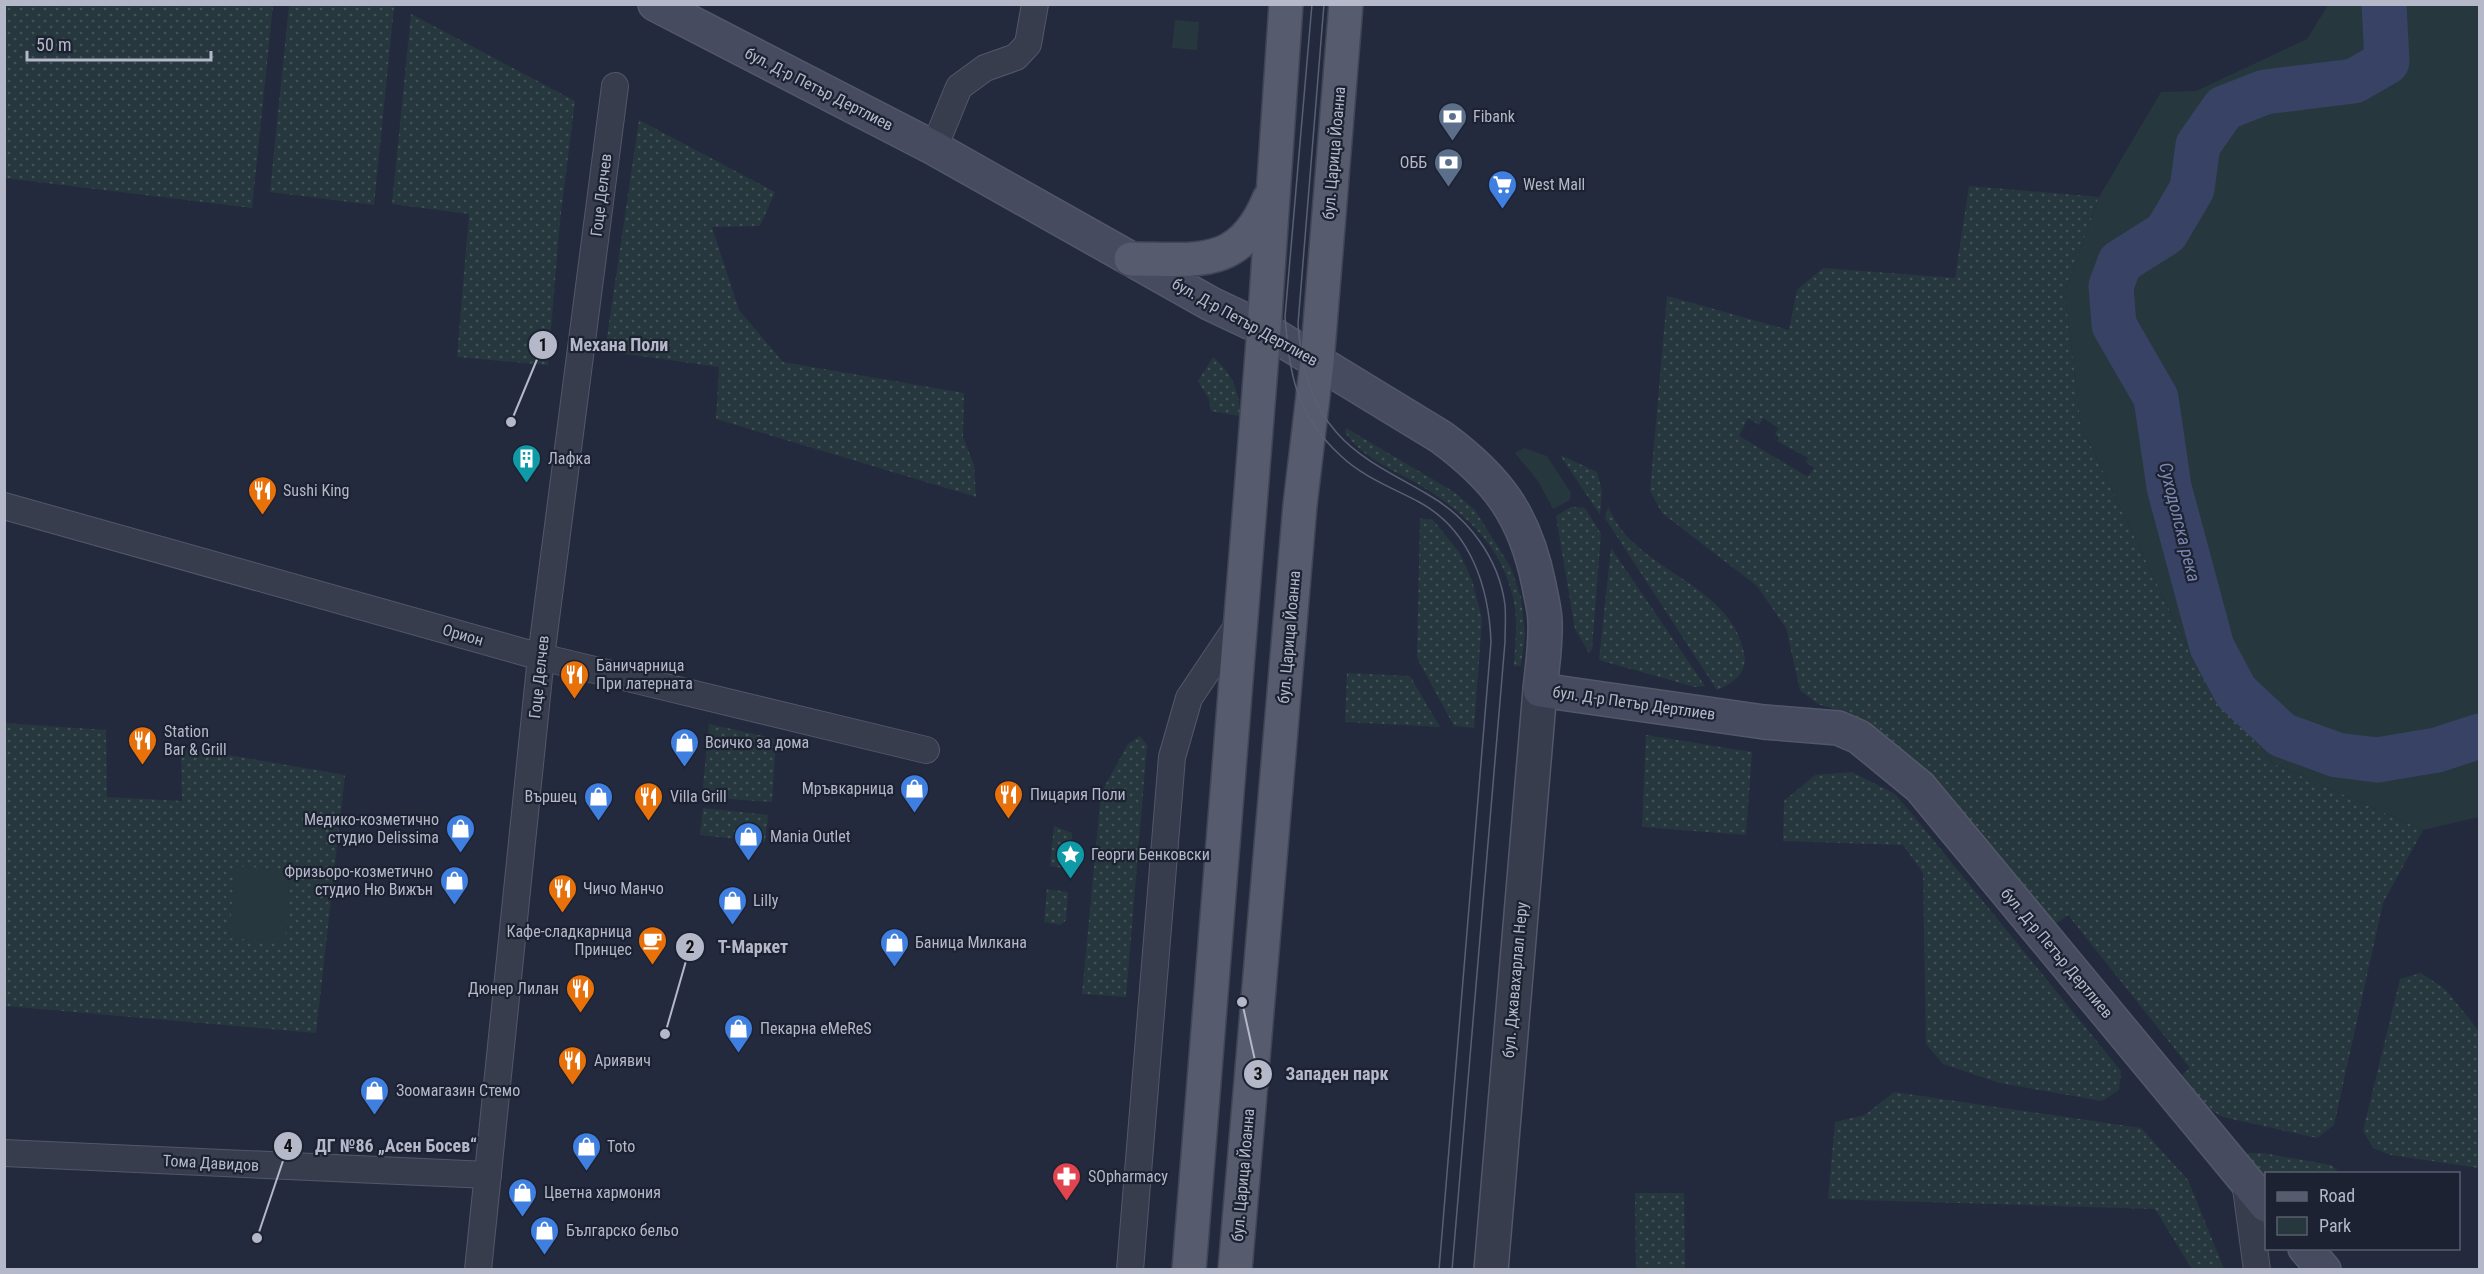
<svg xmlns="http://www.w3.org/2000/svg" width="2484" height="1274" viewBox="0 0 2484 1274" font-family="'Roboto Condensed',sans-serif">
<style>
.grass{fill:url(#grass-dots);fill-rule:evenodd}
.park{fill:#26373e}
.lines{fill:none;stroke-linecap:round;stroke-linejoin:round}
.river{stroke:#384264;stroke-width:45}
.minor-casing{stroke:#535868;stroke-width:28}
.tertiary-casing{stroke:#535868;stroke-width:36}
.secondary-casing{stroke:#535868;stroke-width:36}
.primary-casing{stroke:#414656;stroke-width:36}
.minor{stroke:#383d4d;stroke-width:26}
.tertiary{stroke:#383d4d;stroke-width:33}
.secondary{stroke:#464b60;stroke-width:33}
.primary{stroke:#565b6d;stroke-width:33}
.tram{stroke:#5a6074;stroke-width:1.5}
.labels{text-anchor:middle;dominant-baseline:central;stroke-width:4.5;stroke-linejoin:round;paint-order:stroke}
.street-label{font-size:16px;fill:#b4b8c8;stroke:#1d2232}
.poi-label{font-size:16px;fill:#b4b8c8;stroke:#1d2232;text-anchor:start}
.water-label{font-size:18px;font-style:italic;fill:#7c88b0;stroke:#1d2232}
.leader{fill:none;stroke:#b4b8c8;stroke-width:2}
.callout-dot{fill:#b4b8c8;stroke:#1d2232;stroke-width:2}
.mark-label{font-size:18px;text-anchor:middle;font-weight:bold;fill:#111}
.callout-label{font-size:18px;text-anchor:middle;font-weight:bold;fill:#b4b8c8;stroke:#1d2232;stroke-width:4.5;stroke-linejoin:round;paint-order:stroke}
</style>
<defs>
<pattern id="grass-dots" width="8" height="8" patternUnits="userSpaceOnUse" patternTransform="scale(1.5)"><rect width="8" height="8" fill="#26373e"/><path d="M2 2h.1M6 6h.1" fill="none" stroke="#435258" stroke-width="1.8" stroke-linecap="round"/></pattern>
</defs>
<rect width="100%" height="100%" fill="#242a3d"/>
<g class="grass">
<path d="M5 4 273 5 252 208 5 178Z"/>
<path d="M387 5 394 7 374 205 270 192 289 5Z"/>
<path d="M411 14 575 101 560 221 548 365 457 357 469 214 392 204Z"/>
<path d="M639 120 775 192 760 226 712 227 739 310 783 362 964 393 963 437 974 465 976 497 716 419 719 367 605 351Z"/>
<path d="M1969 186 2099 197 2065 293 2081 425 2199 672 2272 763 2423 830 2383 903 2334 1125 2317 1138 2223 1117 2200 1104 2178 1079 2190 1068 2068 915 2055 924 1935 777 1868 721 1818 704 1800 690 1786 628 1757 586 1662 513 1650 491 1667 296 1789 330 1797 290 1823 268 1955 278ZM1748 418 1759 425 1763 418 1778 428 1775 435 1779 437 1777 441 1808 458 1806 462 1814 468 1808 477 1739 436Z"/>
<path d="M1213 357C1232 373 1240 392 1240 416L1211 411 1209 399 1198 381Z"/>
<path d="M1346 428 1454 492 1475 510 1511 568 1521 598 1525 634 1521 666H1514C1515 645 1518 623 1514 602 1503 544 1459 507 1411 480 1388 468 1359 454 1345 432Z"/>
<path d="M1560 455 1597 472 1602 491 1600 515Z"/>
<path d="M1608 506C1614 520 1623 534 1635 544 1671 578 1734 598 1744 653 1748 673 1734 683 1717 690L1605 518Z"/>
<path d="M1571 507 1585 508 1601 534 1592 649 1589 653 1575 629 1556 516Z"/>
<path d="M1420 518 1433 520 1459 552 1472 580 1482 619 1474 728 1454 726 1417 658Z"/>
<path d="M1611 548 1705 686 1695 687 1599 660Z"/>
<path d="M1347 673 1410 676 1440 727 1345 722Z"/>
<path d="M4 723 106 730 107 797 182 801 181 747 345 775 316 1033 5 1006Z"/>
<path d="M709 724 776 739 772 802 702 797Z"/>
<path d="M1646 735 1752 752 1746 835 1642 827Z"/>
<path d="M1140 736 1147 745 1126 997 1082 994 1101 793 1128 744Z"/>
<path d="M1852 772 1895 794 1912 814 2121 1071 2119 1090 2102 1101 2000 1083 1943 1064 1926 1044 1923 873 1903 845 1783 841 1784 801 1815 775Z"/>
<path d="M703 808 768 815 765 842 700 835Z"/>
<path d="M1054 826 1072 833 1071 869 1050 866Z"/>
<path d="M1047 889 1068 892 1066 920 1061 925 1044 922Z"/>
<path d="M2421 973 2445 989 2479 1031V1168L2391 1155 2373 1148 2363 1131 2400 979Z"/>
<path d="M1894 1092 2141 1128 2188 1180 2224 1269H2192L2155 1209 1828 1199 1835 1122 1865 1115Z"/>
<path d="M2249 1153H2263L2331 1165 2337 1170 2336 1174H2266V1195L2243 1159Z"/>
<path d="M1635 1193H1684L1685 1269H1636Z"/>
</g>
<g class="park">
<path d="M2328 5H2479V817L2423 830 2272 763 2199 672 2081 425 2065 293 2099 197 2161 92 2196 91 2307 39Z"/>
<path d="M1175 20 1199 22 1197 50 1172 48Z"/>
<path d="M1524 448 1547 456 1571 493 1570 500 1553 509 1538 481 1515 453Z"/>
<path d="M235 866 290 870 285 942 229 938Z"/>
</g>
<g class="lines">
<path class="river" d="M2384 4 2387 62 2354 81 2265 92 2224 108 2198 145 2192 189 2166 233 2120 262 2111 286 2114 325 2156 398 2169 487 2212 647 2236 692 2282 735 2337 755 2377 760 2437 750 2480 736"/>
<defs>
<g id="minor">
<path d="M934 148 959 87 985 68 1016 57 1028 44 1035 4"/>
<path d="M4 506 541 657 926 750"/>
<path d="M4 1153 488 1175"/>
<path d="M2245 1181 2257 1270"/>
<path d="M478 1270 541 657 615 86"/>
<path d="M1130 1270 1172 757 1189 698 1242 619"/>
</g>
<path id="tertiary" d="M1491 1270 1540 690"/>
<g id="secondary">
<path d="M655 4 934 148 1211 304 1264 329 1441 437C1497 478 1525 515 1539 585 1541 597 1545 610 1545 622 1546 644 1542 668 1540 690L1764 722 1838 728 1859 737 1920 787 2266 1205"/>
<path d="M2305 1248 2324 1270"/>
</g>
<g id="primary">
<path d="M1131 259C1197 259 1240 270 1269 199"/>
<path d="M1189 1270 1264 329 1286 4"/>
<path d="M1235 1270 1300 505 1317 362 1346 4"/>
</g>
</defs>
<use href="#minor" class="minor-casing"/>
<use href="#tertiary" class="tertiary-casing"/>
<use href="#secondary" class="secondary-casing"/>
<use href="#primary" class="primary-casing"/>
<use href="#minor" class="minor"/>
<use href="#tertiary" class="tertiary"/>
<use href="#secondary" class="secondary"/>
<use href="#primary" class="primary"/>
<g class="tram">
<path d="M1312 4 1285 317C1290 375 1295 414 1341 456 1363 477 1393 488 1419 502 1471 530 1489 588 1491 642L1439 1270"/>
<path d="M1324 4 1298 324C1301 365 1309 402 1337 433 1362 461 1395 475 1427 494 1468 517 1499 558 1505 605 1506 617 1505 630 1505 642L1452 1270"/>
</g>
</g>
<defs>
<symbol id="bank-pin" viewBox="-11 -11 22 30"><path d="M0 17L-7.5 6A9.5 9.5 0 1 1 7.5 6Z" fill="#5c6f8a" stroke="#1d2232"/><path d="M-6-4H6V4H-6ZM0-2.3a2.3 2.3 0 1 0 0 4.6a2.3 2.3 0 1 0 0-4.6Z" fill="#fff"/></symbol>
<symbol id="supermarket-pin" viewBox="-11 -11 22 30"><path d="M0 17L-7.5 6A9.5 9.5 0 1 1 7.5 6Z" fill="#3f7fe0" stroke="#1d2232"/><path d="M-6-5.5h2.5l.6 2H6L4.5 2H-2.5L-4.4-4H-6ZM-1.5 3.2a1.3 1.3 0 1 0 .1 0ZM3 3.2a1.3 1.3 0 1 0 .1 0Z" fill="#fff"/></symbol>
<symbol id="building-pin" viewBox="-11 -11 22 30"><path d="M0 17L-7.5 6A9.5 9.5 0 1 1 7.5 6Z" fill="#0f9aa8" stroke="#1d2232"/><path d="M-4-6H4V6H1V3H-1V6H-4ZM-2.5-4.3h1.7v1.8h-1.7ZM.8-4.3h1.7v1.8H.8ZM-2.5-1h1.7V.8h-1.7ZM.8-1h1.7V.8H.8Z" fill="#fff"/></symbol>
<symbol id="restaurant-pin" viewBox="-11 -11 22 30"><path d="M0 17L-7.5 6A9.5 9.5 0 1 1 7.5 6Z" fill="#e8710a" stroke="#1d2232"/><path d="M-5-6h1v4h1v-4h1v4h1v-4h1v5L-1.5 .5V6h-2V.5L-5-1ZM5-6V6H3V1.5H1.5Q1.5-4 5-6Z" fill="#fff"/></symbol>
<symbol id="shop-pin" viewBox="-11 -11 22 30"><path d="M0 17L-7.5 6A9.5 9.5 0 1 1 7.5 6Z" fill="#3f7fe0" stroke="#1d2232"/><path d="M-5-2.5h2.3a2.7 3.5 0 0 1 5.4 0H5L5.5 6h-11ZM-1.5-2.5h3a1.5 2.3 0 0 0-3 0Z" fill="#fff"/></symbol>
<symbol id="sight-pin" viewBox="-11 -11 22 30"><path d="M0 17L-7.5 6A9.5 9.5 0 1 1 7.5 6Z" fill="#0f9aa8" stroke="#1d2232"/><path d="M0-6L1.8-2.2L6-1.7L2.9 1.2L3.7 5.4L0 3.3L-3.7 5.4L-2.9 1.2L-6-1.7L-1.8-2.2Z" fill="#fff"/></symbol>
<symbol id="cafe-pin" viewBox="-11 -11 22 30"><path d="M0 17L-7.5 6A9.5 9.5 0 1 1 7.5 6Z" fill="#e8710a" stroke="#1d2232"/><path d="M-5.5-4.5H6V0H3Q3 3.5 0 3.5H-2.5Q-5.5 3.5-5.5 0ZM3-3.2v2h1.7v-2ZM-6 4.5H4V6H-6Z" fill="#fff"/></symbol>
<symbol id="pharmacy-pin" viewBox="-11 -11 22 30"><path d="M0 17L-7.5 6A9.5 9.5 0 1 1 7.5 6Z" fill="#e0444e" stroke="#1d2232"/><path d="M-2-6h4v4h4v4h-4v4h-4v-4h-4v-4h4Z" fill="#fff"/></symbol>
</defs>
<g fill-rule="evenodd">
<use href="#bank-pin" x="1436" y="100" width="33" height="45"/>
<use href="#bank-pin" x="1432" y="146" width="33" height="45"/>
<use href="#supermarket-pin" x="1486" y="168" width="33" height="45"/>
<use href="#building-pin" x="510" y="442" width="33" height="45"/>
<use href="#restaurant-pin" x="246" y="474" width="33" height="45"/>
<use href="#restaurant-pin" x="558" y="658" width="33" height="45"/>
<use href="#restaurant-pin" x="126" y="724" width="33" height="45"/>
<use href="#shop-pin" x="668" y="726" width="33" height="45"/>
<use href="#shop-pin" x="898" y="772" width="33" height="45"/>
<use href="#restaurant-pin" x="992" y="778" width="33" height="45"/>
<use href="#shop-pin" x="582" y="780" width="33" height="45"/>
<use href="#restaurant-pin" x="632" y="780" width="33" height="45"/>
<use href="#shop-pin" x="444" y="812" width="33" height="45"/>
<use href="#shop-pin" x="732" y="820" width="33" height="45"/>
<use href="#sight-pin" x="1054" y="838" width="33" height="45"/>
<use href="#shop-pin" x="438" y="864" width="33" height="45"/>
<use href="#restaurant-pin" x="546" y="872" width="33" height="45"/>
<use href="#shop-pin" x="716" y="884" width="33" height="45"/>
<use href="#cafe-pin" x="636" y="924" width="33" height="45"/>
<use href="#shop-pin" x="878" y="926" width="33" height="45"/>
<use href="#restaurant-pin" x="564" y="972" width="33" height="45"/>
<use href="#shop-pin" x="722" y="1012" width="33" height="45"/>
<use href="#restaurant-pin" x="556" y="1044" width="33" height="45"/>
<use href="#shop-pin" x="358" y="1074" width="33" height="45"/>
<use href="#shop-pin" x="570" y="1130" width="33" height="45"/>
<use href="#pharmacy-pin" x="1050" y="1160" width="33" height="45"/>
<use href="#shop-pin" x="506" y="1176" width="33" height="45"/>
<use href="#shop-pin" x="528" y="1214" width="33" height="45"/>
</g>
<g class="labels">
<g class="street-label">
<text transform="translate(819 89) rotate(27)">бул. Д-р Петър Дертлиев</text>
<text transform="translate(1334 153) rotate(-85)">бул. Царица Йоанна</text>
<text transform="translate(601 195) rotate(-83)">Гоце Делчев</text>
<text transform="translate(1245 322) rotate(29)">бул. Д-р Петър Дертлиев</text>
<text transform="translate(463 635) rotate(16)">Орион</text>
<text transform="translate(1289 637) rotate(-85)">бул. Царица Йоанна</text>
<text transform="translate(539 677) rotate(-84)">Гоце Делчев</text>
<text transform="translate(1634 703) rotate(8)">бул. Д-р Петър Дертлиев</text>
<text transform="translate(2057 953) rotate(50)">бул. Д-р Петър Дертлиев</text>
<text transform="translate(1515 980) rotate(-85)">бул. Джавахарлал Неру</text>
<text transform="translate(211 1163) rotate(3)">Тома Давидов</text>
<text transform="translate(1243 1175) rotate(-85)">бул. Царица Йоанна</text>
</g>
<g class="poi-label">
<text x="1473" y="116">Fibank</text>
<text x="1427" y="162" text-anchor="end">ОББ</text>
<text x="1523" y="184">West Mall</text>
<text x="548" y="458">Лафка</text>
<text x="283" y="490">Sushi King</text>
<text x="596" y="665">Баничарница<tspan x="596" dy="18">При латерната</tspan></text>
<text x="164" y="731">Station<tspan x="164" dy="18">Bar &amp; Grill</tspan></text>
<text x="705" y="742">Всичко за дома</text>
<text x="894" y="788" text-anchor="end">Мръвкарница</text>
<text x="1030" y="794">Пицария Поли</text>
<text x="577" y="796" text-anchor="end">Вършец</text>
<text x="670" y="796">Villa Grill</text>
<text x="439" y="819" text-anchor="end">Медико-козметично<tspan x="439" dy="18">студио Delissima</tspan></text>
<text x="770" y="836">Mania Outlet</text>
<text x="1091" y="854">Георги Бенковски</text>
<text x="433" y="871" text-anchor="end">Фризьоро-козметично<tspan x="433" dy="18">студио Ню Вижън</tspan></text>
<text x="583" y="888">Чичо Манчо</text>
<text x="753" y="900">Lilly</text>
<text x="632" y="931" text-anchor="end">Кафе-сладкарница<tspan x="632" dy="18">Принцес</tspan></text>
<text x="915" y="942">Баница Милкана</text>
<text x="559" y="988" text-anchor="end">Дюнер Лилан</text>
<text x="760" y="1028">Пекарна eMeReS</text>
<text x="594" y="1060">Ариявич</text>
<text x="396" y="1090">Зоомагазин Стемо</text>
<text x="607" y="1146">Toto</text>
<text x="1088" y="1176">SOpharmacy</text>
<text x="544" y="1192">Цветна хармония</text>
<text x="566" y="1230">Българско бельо</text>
</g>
<g class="water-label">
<text transform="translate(2180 522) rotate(76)">Суходолска река</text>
</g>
</g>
<path class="leader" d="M511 422L543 345M665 1034L690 947M1242 1002L1258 1074M257 1238L288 1146"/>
<g class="callout-dot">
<circle cx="511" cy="422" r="6"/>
<circle cx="665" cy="1034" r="6"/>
<circle cx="1242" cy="1002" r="6"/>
<circle cx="257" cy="1238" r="6"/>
<circle cx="543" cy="345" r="15"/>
<circle cx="690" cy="947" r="15"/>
<circle cx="1258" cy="1074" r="15"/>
<circle cx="288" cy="1146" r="15"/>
</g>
<g class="mark-label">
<text x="543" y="351">1</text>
<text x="690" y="953">2</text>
<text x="1258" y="1080">3</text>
<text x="288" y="1152">4</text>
</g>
<g class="callout-label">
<text x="619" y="351">Механа Поли</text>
<text x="753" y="953">Т-Маркет</text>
<text x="1337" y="1080">Западен парк</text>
<text x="396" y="1152">ДГ №86 „Асен Босев“</text>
</g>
<rect width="2484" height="1274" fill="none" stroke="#b4b8c8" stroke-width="12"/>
<rect x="2265" y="1172" width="195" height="78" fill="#1d2232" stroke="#595e6e" stroke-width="1.5"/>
<rect x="2277" y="1192" width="30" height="9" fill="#565b6d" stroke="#595e6e" stroke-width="1.5"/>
<text x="2319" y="1202" font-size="18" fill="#b4b8c8">Road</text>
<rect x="2277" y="1217" width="30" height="18" fill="#26373e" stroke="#595e6e" stroke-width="1.5"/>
<text x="2319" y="1232" font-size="18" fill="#b4b8c8">Park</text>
<path d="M27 51v9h184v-9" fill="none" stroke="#b4b8c8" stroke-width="3"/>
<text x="36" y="51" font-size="18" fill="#b4b8c8" stroke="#1d2232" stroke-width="4.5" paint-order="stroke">50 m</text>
</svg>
